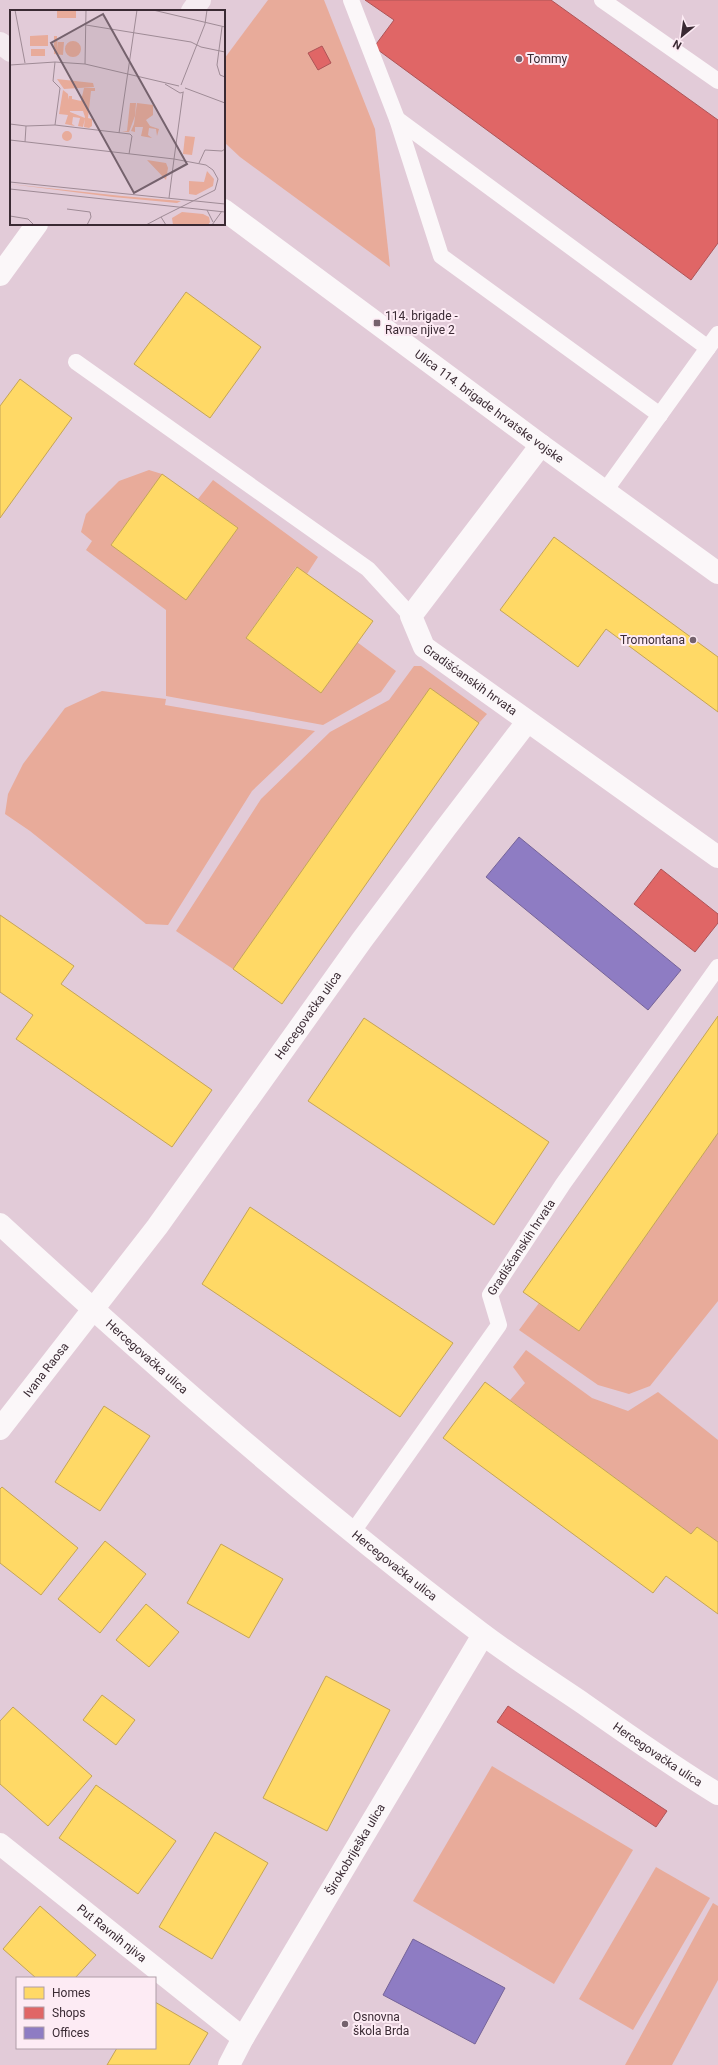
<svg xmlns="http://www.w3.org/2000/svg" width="718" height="2065" viewBox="0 0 718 2065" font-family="Roboto,sans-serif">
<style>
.green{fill:#e8ab9a}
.homes{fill:#ffd966;stroke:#c4a457}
.shops{fill:#e06666;stroke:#ae5457}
.offices{fill:#8e7cc3;stroke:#756398}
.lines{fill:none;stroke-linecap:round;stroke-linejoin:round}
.service{stroke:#fbf7f9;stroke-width:16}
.minor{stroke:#fbf7f9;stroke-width:22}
.primary{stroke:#f5ecf1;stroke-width:22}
.poi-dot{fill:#75626d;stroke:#fdebf4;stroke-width:1.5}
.labels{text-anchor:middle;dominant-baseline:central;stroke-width:4;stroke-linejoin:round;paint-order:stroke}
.poi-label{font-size:12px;fill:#3a2a33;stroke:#fdebf4;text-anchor:start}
.street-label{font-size:12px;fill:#3a2a33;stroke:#fdebf4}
.inset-road{fill:none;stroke:#9f8b96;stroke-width:1}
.view{fill:#75626d;fill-opacity:0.15;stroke:#75626d;stroke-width:2}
.inset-edge{fill:none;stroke:#3a2a33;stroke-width:2}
</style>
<rect width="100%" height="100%" fill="#e2cbd8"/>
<g class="green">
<path d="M268 0H324L375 129 390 267 240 157 224 142V59Z"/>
<path d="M149 470 162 474 111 545 186 599 238 528 198 499 213 480 318 557 307 574 296 567 246 638 321 693 357 642 396 671 381 692 323 725 166 696V610L86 550 92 541 81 532 86 514 119 481Z"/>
<path d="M414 666H421L487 714 479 723 430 688 233 969 176 931 261 799 330 732 389 700Z"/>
<path d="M102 691 166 699 165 705 315 731 252 791 168 925 146 924 30 831 5 814 8 794 23 764 65 708Z"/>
<path d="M718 1133V1301L650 1386 629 1394 598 1385 519 1330 539 1303 579 1331Z"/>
<path d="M526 1350 592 1398 628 1411 658 1392 718 1440V1542L697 1527 691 1534 510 1400 525 1383 513 1367Z"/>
<path d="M492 1766 633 1850 554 1984 413 1901Z"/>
<path d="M656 1867 710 1898 633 2030 579 1999Z"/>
<path d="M713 1903 718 1906V1980L672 2065H625Z"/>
</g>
<g class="homes">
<path d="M186 292 261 347 210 418 134 364Z"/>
<path d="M20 379 72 418 0 518V406Z"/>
<path d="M162 474 238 528 186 600 111 545Z"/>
<path d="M554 537 718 657V712L606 629 578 667 500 610Z"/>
<path d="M297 567 373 621 321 693 246 638Z"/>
<path d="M430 688 479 723 282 1004 233 969Z"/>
<path d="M0 915 74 966 61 984 212 1090 172 1147 16 1039 33 1015 0 992Z"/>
<path d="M718 1016V1133L579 1331 523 1292Z"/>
<path d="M364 1018 549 1142 494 1225 308 1101Z"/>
<path d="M250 1207 453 1343 400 1417 202 1284Z"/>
<path d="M485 1382 691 1534 697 1527 718 1542V1614L666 1576 653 1593 443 1438Z"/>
<path d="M104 1406 150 1436 100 1511 55 1482Z"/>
<path d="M2 1487 78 1548 41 1595 0 1563V1489Z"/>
<path d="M105 1541 146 1574 100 1633 58 1599Z"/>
<path d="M221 1544 283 1579 249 1638 187 1603Z"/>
<path d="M146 1604 179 1632 149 1667 116 1640Z"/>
<path d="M326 1676 390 1710 327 1831 263 1798Z"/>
<path d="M102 1695 135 1720 116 1745 83 1720Z"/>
<path d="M13 1707 92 1776 48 1826 0 1784V1721Z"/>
<path d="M96 1785 176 1841 138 1894 59 1838Z"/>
<path d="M215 1832 268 1863 212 1959 159 1927Z"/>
<path d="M40 1906 96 1955 75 1978H36L3 1949Z"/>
<path d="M155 2002 208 2033 189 2065H107L117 2048H155Z"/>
</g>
<g class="shops">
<path d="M365 0H551L718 120V243L691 280 374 47 394 20Z"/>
<path d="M322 46 331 63 318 70 308 53Z"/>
<path d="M661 869 718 914V923L695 952 634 904Z"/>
<path d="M508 1706 667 1811 656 1827 497 1722Z"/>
</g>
<g class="offices">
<path d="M519 837 681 970 648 1010 486 877Z"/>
<path d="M413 1939 505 1988 475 2044 383 1995Z"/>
</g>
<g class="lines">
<g class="service">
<path d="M351 0 397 119 441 256 660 415"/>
<path d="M602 0 718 81"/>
<path d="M397 119 708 348"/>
<path d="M76 362 368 569 411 616"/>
<path d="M605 491 718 334"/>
<path id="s1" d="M352 1533 499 1325 490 1295 563 1184 718 967"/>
</g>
<g class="minor">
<path id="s2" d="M224 210 541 445 718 573"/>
<path d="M0 275 37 224"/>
<path id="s3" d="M541 445 411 616 424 647 718 857"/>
<path id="s4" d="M0 1224C155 1367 313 1506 481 1633 514 1658 550 1681 584 1704 628 1735 672 1766 718 1794"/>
<path id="s5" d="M0 1429 157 1227 362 940 445 829 527 722"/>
<path id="s6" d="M0 1844 243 2038"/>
<path id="s7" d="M229 2065 243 2038 483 1635"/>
</g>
<g class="primary">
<path d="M192 11 200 0"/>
<path d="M0 43 11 51"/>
</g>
</g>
<g class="poi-dot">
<circle cx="519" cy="59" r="4"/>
<rect x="373" y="319" width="8" height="8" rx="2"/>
<circle cx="693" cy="640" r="4"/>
<circle cx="345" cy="2024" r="4"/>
</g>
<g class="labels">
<g class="poi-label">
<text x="527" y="59">Tommy</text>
<text x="385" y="316">114. brigade -<tspan x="385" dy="14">Ravne njive 2</tspan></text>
<text x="685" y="640" text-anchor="end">Tromontana</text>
<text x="353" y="2017">Osnovna<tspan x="353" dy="14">škola Brda</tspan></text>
</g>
<g class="street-label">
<text stroke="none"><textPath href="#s2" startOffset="330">Ulica 114. brigade hrvatske vojske</textPath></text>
<text stroke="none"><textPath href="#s3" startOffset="305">Gradišćanskih hrvata</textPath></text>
<text stroke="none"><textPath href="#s5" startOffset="516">Hercegovačka ulica</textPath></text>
<text stroke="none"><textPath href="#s1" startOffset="343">Gradišćanskih hrvata</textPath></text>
<text stroke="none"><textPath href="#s4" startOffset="198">Hercegovačka ulica</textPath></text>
<text stroke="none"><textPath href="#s5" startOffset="75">Ivana Raosa</textPath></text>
<text stroke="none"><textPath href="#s4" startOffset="522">Hercegovačka ulica</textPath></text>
<text stroke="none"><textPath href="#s4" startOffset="846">Hercegovačka ulica</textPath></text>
<text stroke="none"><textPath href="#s7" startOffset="250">Širokobriješka ulica</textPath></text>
<text stroke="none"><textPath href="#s6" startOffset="143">Put Ravnih njiva</textPath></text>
</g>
</g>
<g transform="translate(10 10)">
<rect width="215" height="215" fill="#e2cbd8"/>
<path d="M47 0H66V8H47ZM38 25V36H20V26ZM44 26H47L48 40V32H54L53 45 44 44ZM55 39a8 8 0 1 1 16 0a8 8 0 1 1-16 0ZM21 39H35V46H21ZM47 69 83 73 84 77 54 79ZM74 78H85V81H81L78 108 82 109V116L79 118 74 117 75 107 73 101H60L58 97 59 86H62V89L71 91ZM53 80 58 84 60 102 75 108 73 117 68 116 70 108 63 107 62 114 65 116 55 114 58 105 49 104ZM120 93H126L125 106 119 122H112L117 121ZM127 93 143 95V105L136 110 140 116 149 119 147 126 146 119 139 118 138 125 142 128 131 126 133 117H125V122L121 121 124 114 136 110 124 114ZM52 126a5 5 0 1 1 10 0a5 5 0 1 1-10 0ZM175 126 185 127 182 145 173 144ZM137 150 156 153 158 158 156 170ZM197 161 204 169 203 176 186 185 179 184V171L194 172ZM0 174 112 186 171 191 167 193 103 187ZM172 202 193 204 199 207 200 212 198 215H163L162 208Z" fill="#e8ab9a"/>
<path class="inset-road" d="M5 0 15 53M143 0 215 17M76 15 181 32 191 37 215 42M212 17 207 55 210 65 215 67M45 52 43 71 50 78 45 115M75 54 76 0M0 55 45 52 75 54 169 76M155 74 170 83 174 82M171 75 195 14 197 0M175 78 215 93M0 114 16 116 15 132M16 116 45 115 120 124 122 126 119 144M109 123 127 0M0 130 164 149 173 83M189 153 195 140 212 141 215 139M0 172 215 194M0 179 215 202M57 199 80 202 81 207 77 215M197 200 203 212M0 206 18 209 24 215M136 215 151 207M156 215 151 207 205 180 208 169 203 160 196 155 164 149 159 188M202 215 212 201"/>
<path class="view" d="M93 4 177 154 124 183 41 33Z"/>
<rect width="215" height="215" class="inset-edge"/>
</g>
<rect x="16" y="1977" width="140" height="72" fill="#fdebf4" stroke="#af9ea7"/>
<rect x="24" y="1987" width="20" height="12" fill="#ffd966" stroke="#af9ea7"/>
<text x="52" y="1997" font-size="12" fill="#3a2a33">Homes</text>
<rect x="24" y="2007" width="20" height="12" fill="#e06666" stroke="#af9ea7"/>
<text x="52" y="2017" font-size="12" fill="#3a2a33">Shops</text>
<rect x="24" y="2027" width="20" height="12" fill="#8e7cc3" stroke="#af9ea7"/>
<text x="52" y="2037" font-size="12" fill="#3a2a33">Offices</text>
<g transform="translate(682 36) rotate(209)" stroke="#fdebf4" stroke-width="3" paint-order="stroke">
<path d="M0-3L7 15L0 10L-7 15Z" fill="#3a2a33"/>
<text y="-6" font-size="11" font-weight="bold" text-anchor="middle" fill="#3a2a33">N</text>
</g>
</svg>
